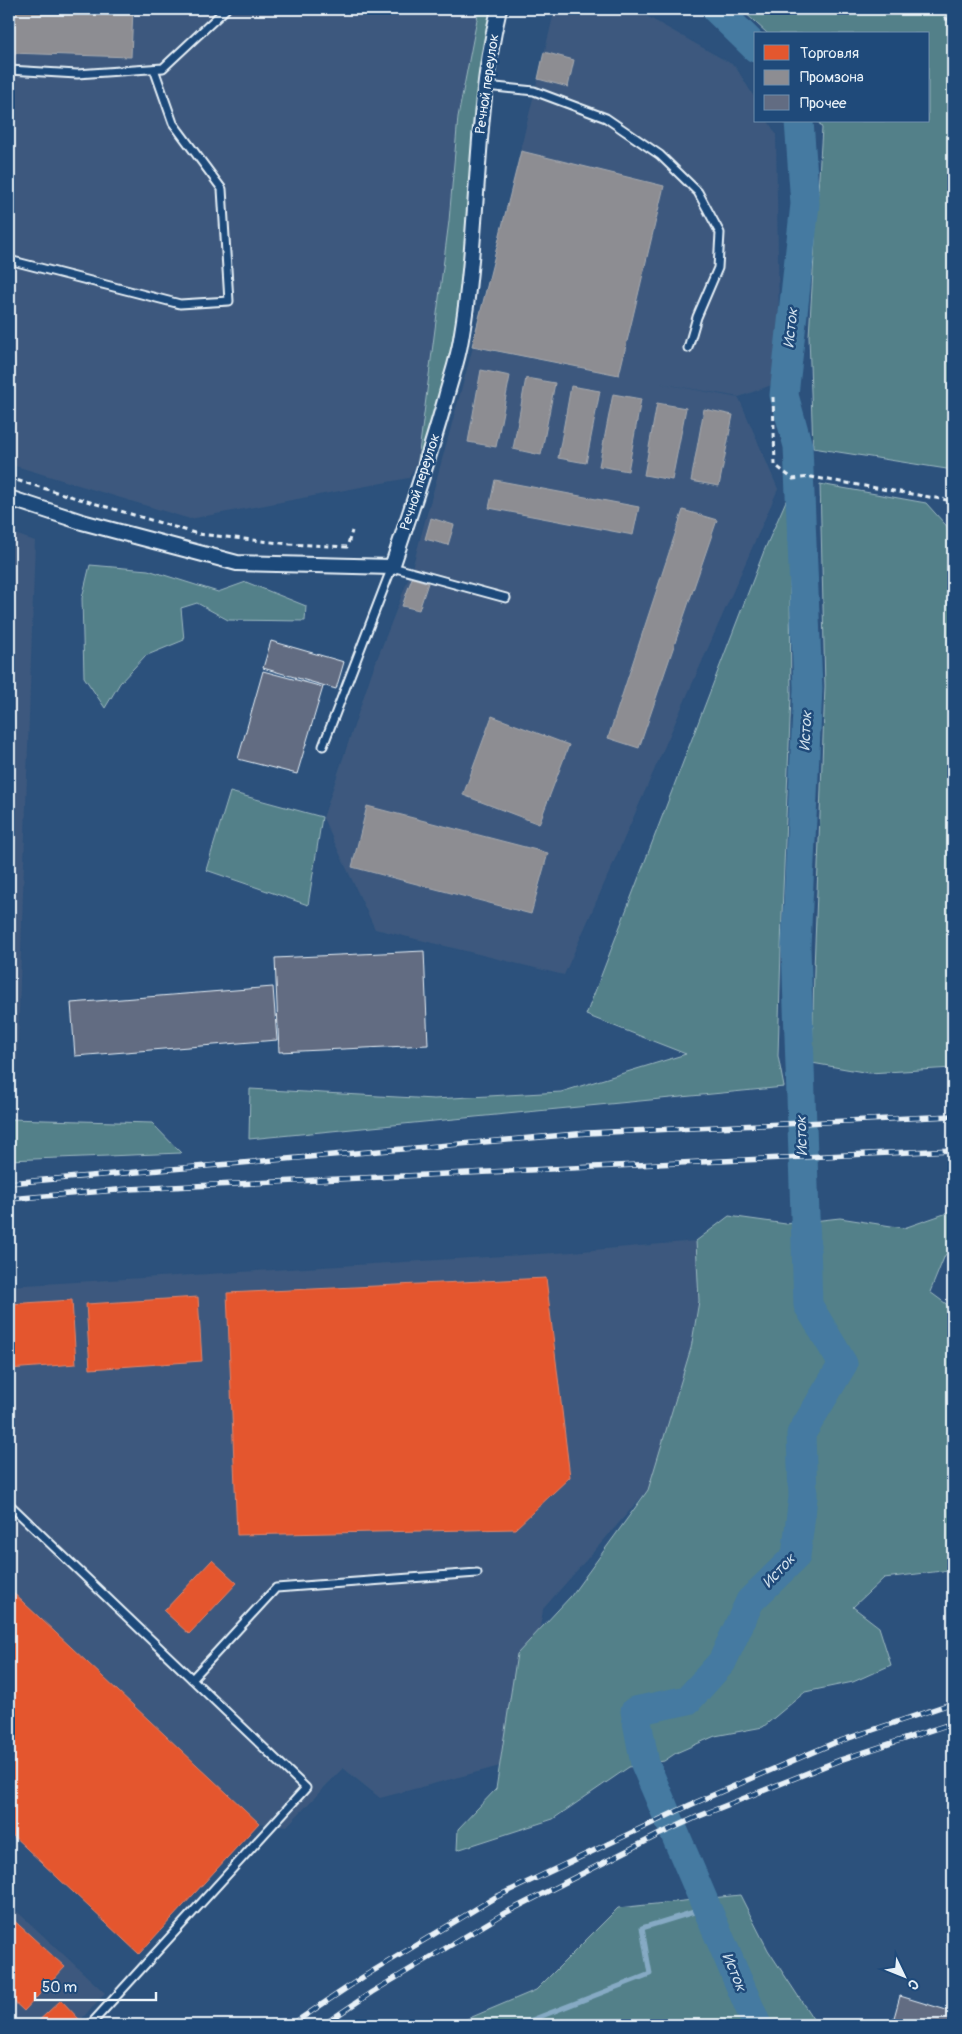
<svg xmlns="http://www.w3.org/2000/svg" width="962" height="2034" viewBox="0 0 962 2034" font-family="Pangolin,sans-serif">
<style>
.built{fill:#3c597e}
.green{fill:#528089;stroke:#9db8c0}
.shops{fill:#e4572e;stroke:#e5856b}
.industry{fill:#8d8d92;stroke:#a8abb1}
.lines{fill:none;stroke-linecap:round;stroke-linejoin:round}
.stream{stroke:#86aac4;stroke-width:5}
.river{stroke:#447aa1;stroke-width:29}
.building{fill:#626c82;stroke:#e8f1f8}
.service-casing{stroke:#e8f1f8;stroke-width:11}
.minor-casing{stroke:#e8f1f8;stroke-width:18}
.path{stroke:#e8f1f8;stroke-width:3;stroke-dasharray:5 4;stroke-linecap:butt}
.service{stroke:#1f4a7a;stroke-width:7}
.minor{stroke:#1f4a7a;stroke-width:14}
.rail-casing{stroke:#e8f1f8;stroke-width:5.5}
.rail{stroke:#1f4a7a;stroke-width:4;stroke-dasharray:11;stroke-linecap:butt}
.labels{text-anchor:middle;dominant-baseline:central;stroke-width:5;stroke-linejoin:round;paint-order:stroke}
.street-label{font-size:14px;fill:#e8f1f8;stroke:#1f4a7a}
.water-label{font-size:15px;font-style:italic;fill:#cfdfeb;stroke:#1f4a7a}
</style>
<rect width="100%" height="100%" fill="#2c517c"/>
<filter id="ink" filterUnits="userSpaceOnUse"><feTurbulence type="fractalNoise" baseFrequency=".02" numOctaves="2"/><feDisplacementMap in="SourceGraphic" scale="10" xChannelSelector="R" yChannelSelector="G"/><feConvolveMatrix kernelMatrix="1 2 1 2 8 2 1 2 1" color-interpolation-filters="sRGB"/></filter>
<g filter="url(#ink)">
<g class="built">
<path d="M9 9H479L458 117 449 221 418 460 409 478 190 519 9 464Z"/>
<path d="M555 9H634L735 66 756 100V121H768L776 134 780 382 739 397 659 383 739 398 778 489 564 975 375 929 323 818 372 672 411 572 473 347 570 366 472 346Z"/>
<path d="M9 532 35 541 17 1071H9Z"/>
<path d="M696 1241 699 1301 690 1351 648 1490 543 1609 523 1760 380 1798 343 1768 287 1826 258 1823 139 1954 9 1832V1286L571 1252Z"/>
<path d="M9 1904 105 1993 76 2025H9Z"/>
</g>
<g class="green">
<path d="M479 9H498L470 274 427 465 418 460 449 221 458 117Z"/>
<path d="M741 9H953V470L813 448 809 336 822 128 818 121H928V34H768Z"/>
<path d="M820 484 926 503 953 533V829L949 1008H953V1068L869 1073 812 1063 814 969 825 686Z"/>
<path d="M789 494 791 696 782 914 778 1056 784 1087 249 1139 250 1089 434 1099 561 1092 686 1054 586 1015 764 551Z"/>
<path d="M90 565 148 570 218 592 246 582 306 606 305 621 228 620 197 603 181 608 184 640 145 656 120 683 105 708 84 677 82 598Z"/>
<path d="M230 792 322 817 308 905 206 870Z"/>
<path d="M9 1119 152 1123 181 1153 9 1160Z"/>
<path d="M953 1211V1251L945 1255 930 1292 953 1309 951 1377 953 1378V1567L950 1570 884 1578 853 1607 879 1627 891 1665 853 1682 805 1692 763 1727 715 1736 676 1753 664 1761 629 1767 553 1819 457 1850 458 1829 496 1789 517 1654 571 1596 648 1490 691 1348 699 1301 696 1241 729 1216 786 1224 840 1218 904 1228Z"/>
<path d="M740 1895 768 1950 817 2025H453L536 1990 618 1908Z"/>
</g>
<g class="shops">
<path d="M546 1278 570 1477 515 1529 237 1535 227 1293Z"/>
<path d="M198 1297 202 1361 90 1369 86 1304Z"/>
<path d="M72 1300 76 1364 9 1369V1304Z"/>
<path d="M212 1560 237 1583 189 1634 164 1611Z"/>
<path d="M9 1589 259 1823 139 1954 9 1832Z"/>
<path d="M9 1916 65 1967 24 2011 9 1997Z"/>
<path d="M61 2000 79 2019 72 2025H34Z"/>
</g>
<g class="industry">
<path d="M12 9H133L131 57 10 53Z"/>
<path d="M544 52 574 60 568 87 538 79Z"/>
<path d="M521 151 664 186 619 375 472 346Z"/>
<path d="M481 370 510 376 496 447 468 442Z"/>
<path d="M526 378 555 383 541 455 513 449Z"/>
<path d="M571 386 600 391 586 463 558 458Z"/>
<path d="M613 394 641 399 628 471 599 466Z"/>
<path d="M657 403 686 408 672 480 644 475Z"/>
<path d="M704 409 733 415 719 486 691 481Z"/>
<path d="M495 480 639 507 633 535 489 508Z"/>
<path d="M683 510 717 520 639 748 608 738Z"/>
<path d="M431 518 454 525 448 545 425 539Z"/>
<path d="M412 578 428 583 419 610 402 606Z"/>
<path d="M492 716 569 745 539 824 463 795Z"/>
<path d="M367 806 548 853 531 914 352 867Z"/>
</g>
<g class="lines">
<path class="stream" d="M519 2025 650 1974 642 1928 707 1908"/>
<g class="river">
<path d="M716 9 756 48"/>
<path d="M757 2025 645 1764 635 1711 688 1700 722 1662 750 1601 796 1556 803 1497 801 1434 843 1364 808 1305 796 947 808 688 798 446 784 395 805 204 799 121"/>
</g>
</g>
<g class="building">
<path d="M271 641 344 662 336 689 263 668Z"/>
<path d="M263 671 323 687 297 774 238 759Z"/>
<path d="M424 951 428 1045 279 1052 275 958Z"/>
<path d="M273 987 277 1040 75 1056 71 1003Z"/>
<path d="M900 1996 953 2012V2025H892Z"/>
</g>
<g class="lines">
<defs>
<g id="service">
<path d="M9 70 77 74 163 68 226 9"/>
<path d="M486 86 534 91 606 118 660 155 698 192 720 233 718 268 697 317 688 348"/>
<path d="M9 260 180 304 229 301 222 189 173 123 154 69"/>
<path d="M323 746 392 567 506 598"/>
<path d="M9 1504 306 1788 90 2025"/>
<path d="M192 1679 276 1588 477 1573"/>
</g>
<path id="minor" d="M9 498 82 522 237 563 392 567C411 511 430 455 446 397 451 378 458 359 461 339 480 230 473 117 499 9"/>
</defs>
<use href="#service" class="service-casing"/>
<use href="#minor" class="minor-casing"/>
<g class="path">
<path d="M939 9 953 28"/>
<path d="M773 397 775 465 793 479 811 477 953 501"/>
<path d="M9 478 198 534 290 544 347 547 352 531"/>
</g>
<use href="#service" class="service"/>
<use href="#minor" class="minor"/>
<defs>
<g id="rail">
<path d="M9 1183 588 1133 953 1116"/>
<path d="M9 1199 129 1189 953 1150"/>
<path d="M291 2025 363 1977 494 1898 690 1805 834 1743 953 1703"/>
<path d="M323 2025 372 1992 503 1914 658 1835 697 1817 840 1760 953 1723"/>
</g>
</defs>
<use href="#rail" class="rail-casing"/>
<use href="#rail" class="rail"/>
</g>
</g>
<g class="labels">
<g class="street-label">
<text transform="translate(487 84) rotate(-82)">Речной переулок</text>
<text transform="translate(420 482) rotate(-72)">Речной переулок</text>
</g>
<g class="water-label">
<text transform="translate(791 328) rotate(-84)">Исток</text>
<text transform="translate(806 731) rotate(-87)">Исток</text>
<text transform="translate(802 1136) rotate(-92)">Исток</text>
<text transform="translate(779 1571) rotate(-47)">Исток</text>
<text transform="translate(734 1972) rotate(67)">Исток</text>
</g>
</g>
<rect width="962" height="2034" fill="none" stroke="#1f4a7a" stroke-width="30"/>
<rect x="15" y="15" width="932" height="2004" fill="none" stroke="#e8f1f8" stroke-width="2" filter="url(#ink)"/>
<rect x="754" y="32" width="175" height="90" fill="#1f4a7a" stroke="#6f8dac"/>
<rect x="764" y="45" width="25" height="15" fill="#e4572e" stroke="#6f8dac"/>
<text x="800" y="58" font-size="15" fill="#e8f1f8">Торговля</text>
<rect x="764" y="70" width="25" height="15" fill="#8d8d92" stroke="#6f8dac"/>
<text x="800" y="82" font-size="15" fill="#e8f1f8">Промзона</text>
<rect x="764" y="95" width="25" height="15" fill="#626c82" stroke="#6f8dac"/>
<text x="800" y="108" font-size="15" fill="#e8f1f8">Прочее</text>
<g transform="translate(904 1976) rotate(133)" stroke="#1f4a7a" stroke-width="4" paint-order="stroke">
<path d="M0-4L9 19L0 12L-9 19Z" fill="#e8f1f8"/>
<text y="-8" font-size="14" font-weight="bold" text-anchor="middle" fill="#e8f1f8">С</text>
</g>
<path d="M35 1992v8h121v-8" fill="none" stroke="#e8f1f8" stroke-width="2.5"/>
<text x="42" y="1992" font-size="15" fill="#e8f1f8" stroke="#1f4a7a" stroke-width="4" paint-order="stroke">50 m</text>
</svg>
